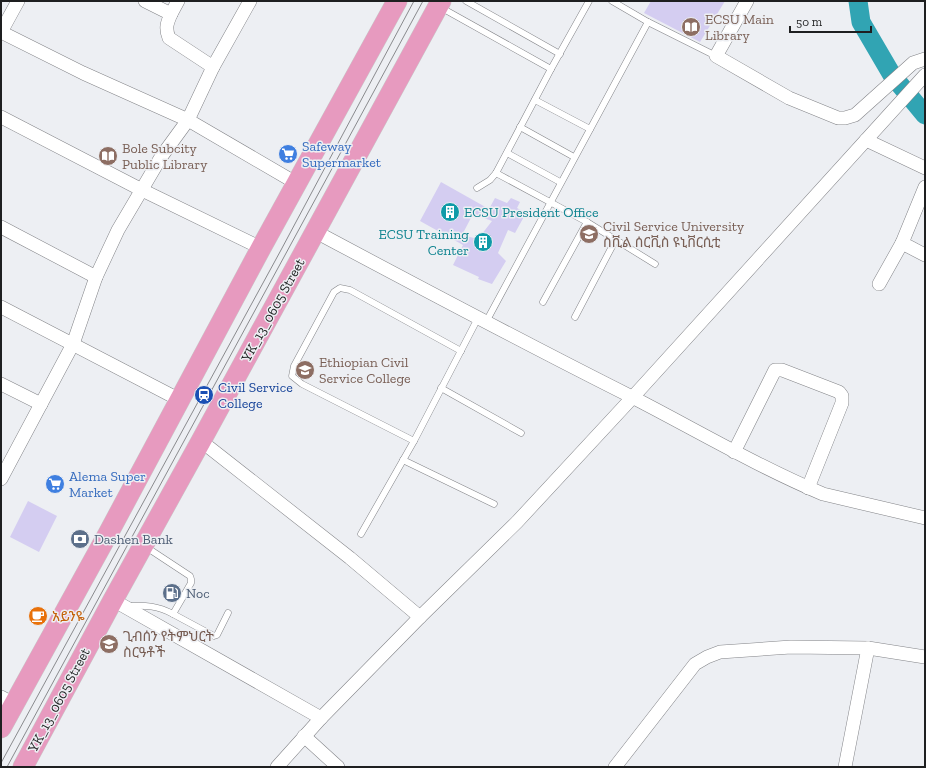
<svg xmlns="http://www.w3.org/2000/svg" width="926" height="768" viewBox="0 0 926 768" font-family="'Zilla Slab','Noto Sans Ethiopic',serif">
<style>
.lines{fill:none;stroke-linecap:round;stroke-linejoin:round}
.river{stroke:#31a4b3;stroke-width:19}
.building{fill:#d4cdf1;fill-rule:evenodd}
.service-casing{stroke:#838488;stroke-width:7}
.minor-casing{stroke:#838488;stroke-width:14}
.primary-casing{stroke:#c9c9c9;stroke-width:21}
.service{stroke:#fff;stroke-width:6}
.minor{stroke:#fff;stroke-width:13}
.primary{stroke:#e79abf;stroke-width:20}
.tram{stroke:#898a8d;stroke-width:1}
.labels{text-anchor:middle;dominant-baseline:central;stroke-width:3;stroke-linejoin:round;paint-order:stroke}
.education-label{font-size:14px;fill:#785e54;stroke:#edeff3;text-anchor:start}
.shop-label{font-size:14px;fill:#366cbe;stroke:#edeff3;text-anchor:start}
.culture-label{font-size:14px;fill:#0d838f;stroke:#edeff3;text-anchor:start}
.street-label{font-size:14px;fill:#1e1f20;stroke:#edeff3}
.transit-label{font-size:14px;fill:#164399;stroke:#edeff3;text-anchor:start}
.service-label{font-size:14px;fill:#4e5e75;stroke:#edeff3;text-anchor:start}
.food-label{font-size:14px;fill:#c56008;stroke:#edeff3;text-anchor:start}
</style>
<rect width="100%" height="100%" fill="#edeff3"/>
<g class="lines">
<path class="river" d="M858 1 861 22 892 75 925 115"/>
</g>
<g class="building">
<path d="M651 1H725L700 42 644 13Z"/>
<path d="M441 182 489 209 495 198 507 203 511 198 520 202 517 208 526 213 515 233 508 230 498 253 506 261 492 284 478 279 479 277 453 265 463 245 420 221ZM473 214 492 221 478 239 462 235Z"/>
<path d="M28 501 57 516 39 552 10 537Z"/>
</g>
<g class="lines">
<defs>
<g id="service">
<path d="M466 1 560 54"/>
<path d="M612 1 648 22 716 56"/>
<path d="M440 7 551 69"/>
<path d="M535 100 590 129"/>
<path d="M520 127 574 157"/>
<path d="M507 153 560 182"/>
<path d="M496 173 587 222 655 264"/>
<path d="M477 188 490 180 496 173 551 69 589 1"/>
<path d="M543 302 587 222"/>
<path d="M575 317 616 239"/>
<path d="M486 322 648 22"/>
<path d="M441 388 521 433"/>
<path d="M414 441 302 384 292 376 294 366 334 292 340 288 350 290 461 351"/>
<path d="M403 460 494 504"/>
<path d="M361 534 414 441 478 318"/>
<path d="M129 606C146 605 158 606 173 614L191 583V579L190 576 146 547"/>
<path d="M173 614 214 636 217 635 228 613"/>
</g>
<g id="minor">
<path d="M145 1 171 14C167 23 165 28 169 38L213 67 250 1"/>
<path d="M747 1 716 56 789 98 838 118H845L855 115 913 63 925 59"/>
<path d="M171 14 178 1"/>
<path d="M1 32 83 73 188 120 213 67"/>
<path d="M1 32 18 1"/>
<path d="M1 117 142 190 261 248"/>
<path d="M866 140 925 168"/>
<path d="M925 187 902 243 925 255"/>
<path d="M1 227 96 277"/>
<path d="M316 232C421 288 526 344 632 397 696 430 757 466 823 494L925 518"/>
<path d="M879 284 902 243"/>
<path d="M1 307 180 400"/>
<path d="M1 384 41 404"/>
<path d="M201 441 350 558 420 617"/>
<path d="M734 452 775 370H782L839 392 842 396V403L808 488"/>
<path d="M1 479 73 344 96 277 118 230 161 157 188 120 296 183"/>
<path d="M113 600 321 718"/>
<path d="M1 697 14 704"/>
<path d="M304 736 338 767"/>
<path d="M277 767 321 718 420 617 517 522 632 398 925 75"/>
<path d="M615 767 695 664 707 657 720 652 791 647 868 648 925 657"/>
<path d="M845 767 868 648"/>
</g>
<g id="primary">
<path d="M1 728 109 532 261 248 397 1"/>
<path d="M23 767 113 600 201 441 441 1"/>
</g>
</defs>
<use href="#service" class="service-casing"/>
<use href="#minor" class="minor-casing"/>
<use href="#primary" class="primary-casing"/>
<use href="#service" class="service"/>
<use href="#minor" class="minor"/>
<use href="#primary" class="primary"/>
<g class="tram">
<path d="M1 763 281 250 414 1"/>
<path d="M7 767 423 1"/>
</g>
</g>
<defs>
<symbol id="library-disc" viewBox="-11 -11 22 22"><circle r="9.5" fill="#8d6e63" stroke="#edeff3"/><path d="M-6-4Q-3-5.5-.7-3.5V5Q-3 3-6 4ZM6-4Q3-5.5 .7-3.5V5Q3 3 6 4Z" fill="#fff"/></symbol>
<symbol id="supermarket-disc" viewBox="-11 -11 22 22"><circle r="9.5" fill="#3f7fe0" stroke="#edeff3"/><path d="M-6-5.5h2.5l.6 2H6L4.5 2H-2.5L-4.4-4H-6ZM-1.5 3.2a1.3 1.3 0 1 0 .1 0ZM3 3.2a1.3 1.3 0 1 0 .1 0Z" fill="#fff"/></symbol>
<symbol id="building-disc" viewBox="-11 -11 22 22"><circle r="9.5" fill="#0f9aa8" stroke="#edeff3"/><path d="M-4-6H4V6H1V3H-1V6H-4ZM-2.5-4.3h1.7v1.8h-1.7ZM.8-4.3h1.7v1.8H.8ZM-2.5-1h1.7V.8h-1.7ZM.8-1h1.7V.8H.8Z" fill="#fff"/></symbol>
<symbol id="school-disc" viewBox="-11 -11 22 22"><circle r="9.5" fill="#8d6e63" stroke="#edeff3"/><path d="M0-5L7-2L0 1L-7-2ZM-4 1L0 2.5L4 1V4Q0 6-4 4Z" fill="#fff"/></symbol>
<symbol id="university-disc" viewBox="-11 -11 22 22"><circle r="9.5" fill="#8d6e63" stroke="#edeff3"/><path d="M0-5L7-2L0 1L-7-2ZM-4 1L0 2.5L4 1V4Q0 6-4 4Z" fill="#fff"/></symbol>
<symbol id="station-disc" viewBox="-11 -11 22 22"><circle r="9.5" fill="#1a4fb4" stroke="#edeff3"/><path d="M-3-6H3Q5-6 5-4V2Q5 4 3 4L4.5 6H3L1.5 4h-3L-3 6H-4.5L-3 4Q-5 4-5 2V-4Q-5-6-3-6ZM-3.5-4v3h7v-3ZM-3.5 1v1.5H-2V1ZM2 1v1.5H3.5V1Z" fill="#fff"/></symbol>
<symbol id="bank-disc" viewBox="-11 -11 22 22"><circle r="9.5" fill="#5c6f8a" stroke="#edeff3"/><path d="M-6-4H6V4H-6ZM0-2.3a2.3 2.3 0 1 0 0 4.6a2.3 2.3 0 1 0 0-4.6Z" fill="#fff"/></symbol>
<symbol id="fuel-disc" viewBox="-11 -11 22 22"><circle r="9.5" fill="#5c6f8a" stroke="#edeff3"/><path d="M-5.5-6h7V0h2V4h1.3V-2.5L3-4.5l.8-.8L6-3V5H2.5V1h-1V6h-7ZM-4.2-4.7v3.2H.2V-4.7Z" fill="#fff"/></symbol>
<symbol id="cafe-disc" viewBox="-11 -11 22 22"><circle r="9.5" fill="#e8710a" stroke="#edeff3"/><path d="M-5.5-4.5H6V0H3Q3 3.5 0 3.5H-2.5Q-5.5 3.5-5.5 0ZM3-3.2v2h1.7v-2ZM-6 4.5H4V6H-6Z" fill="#fff"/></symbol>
</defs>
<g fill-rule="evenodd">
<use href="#library-disc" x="680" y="16" width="22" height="22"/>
<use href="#supermarket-disc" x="277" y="143" width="22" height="22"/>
<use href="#library-disc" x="97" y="145" width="22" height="22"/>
<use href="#building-disc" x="439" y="201" width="22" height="22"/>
<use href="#school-disc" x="578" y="223" width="22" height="22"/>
<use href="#building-disc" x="472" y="231" width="22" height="22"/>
<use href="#university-disc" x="294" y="359" width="22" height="22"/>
<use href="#station-disc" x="193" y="384" width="22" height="22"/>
<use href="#supermarket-disc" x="44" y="473" width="22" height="22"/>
<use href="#bank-disc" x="69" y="528" width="22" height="22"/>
<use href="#fuel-disc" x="161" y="582" width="22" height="22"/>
<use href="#cafe-disc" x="27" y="605" width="22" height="22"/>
<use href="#school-disc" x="98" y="633" width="22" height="22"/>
</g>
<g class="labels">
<g class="education-label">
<text x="705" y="19">ECSU Main<tspan x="705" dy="16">Library</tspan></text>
<text x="122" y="148">Bole Subcity<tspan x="122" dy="16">Public Library</tspan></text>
<text x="603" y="226">Civil Service University<tspan x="603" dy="16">ስቪል ሰርቪስ ዩኒቨርሲቲ</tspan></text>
<text x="319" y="362">Ethiopian Civil<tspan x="319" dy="16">Service College</tspan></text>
<text x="123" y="636">ጊብሰን የትምህርት<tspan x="123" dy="16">ስርዓቶች</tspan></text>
</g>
<g class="shop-label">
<text x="302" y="146">Safeway<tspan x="302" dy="16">Supermarket</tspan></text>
<text x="69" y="476">Alema Super<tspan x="69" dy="16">Market</tspan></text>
</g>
<g class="culture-label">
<text x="464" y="212">ECSU President Office</text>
<text x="469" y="234" text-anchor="end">ECSU Training<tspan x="469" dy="16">Center</tspan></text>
</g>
<g class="street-label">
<text transform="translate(273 310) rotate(-61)">YK_13_0605 Street</text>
<text transform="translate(59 700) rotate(-62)">YK_13_0605 Street</text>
</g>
<g class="transit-label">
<text x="218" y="387">Civil Service<tspan x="218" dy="16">College</tspan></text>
</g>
<g class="service-label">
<text x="94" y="539">Dashen Bank</text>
<text x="186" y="593">Noc</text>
</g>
<g class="food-label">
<text x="52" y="616">አይንዬ</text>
</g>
</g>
<rect width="926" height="768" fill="none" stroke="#1e1f20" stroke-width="4"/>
<path d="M790 26v6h81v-6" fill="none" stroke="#1e1f20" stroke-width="2"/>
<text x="796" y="26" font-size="12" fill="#1e1f20" stroke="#edeff3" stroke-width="3" paint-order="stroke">50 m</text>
</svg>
